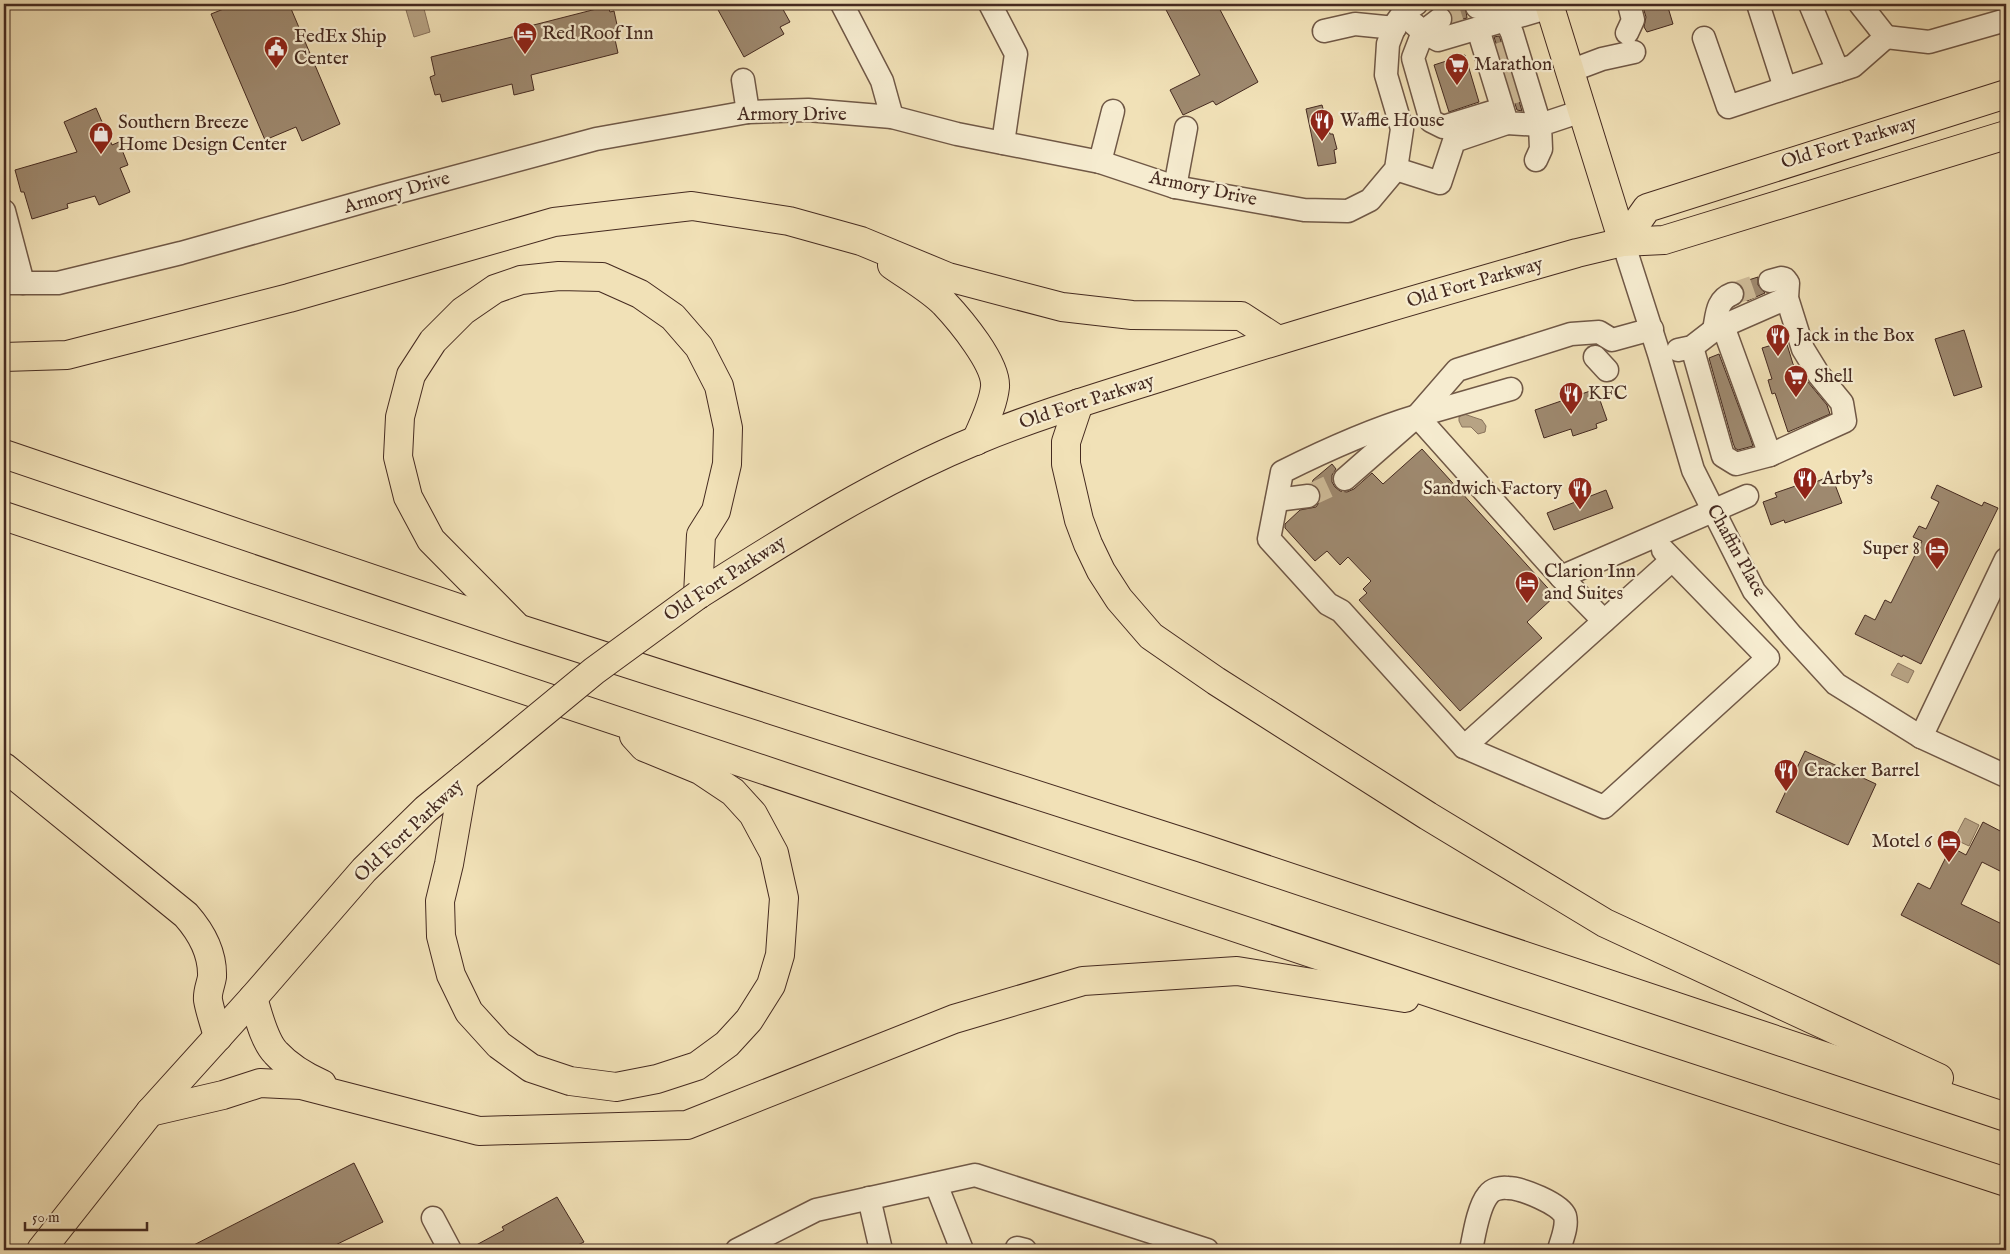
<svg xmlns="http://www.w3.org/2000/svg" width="2010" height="1254" viewBox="0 0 2010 1254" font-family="'IM FELL English',serif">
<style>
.water{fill:#b7a384;stroke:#89735c}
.building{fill:#9e896f;stroke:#452a20}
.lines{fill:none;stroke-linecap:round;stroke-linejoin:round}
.minor-tunnel{stroke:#cfbc99;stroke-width:22;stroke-dasharray:22 11;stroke-linecap:butt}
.minor-casing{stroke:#705846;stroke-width:25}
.major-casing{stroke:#452a20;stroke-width:30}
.highway-casing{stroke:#452a20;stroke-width:30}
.minor{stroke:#f6ecd0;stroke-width:22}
.major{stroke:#f1e1b7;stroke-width:28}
.highway{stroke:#f1e1b7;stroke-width:28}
.major-bridge-casing{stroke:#452a20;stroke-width:30;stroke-linecap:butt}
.major-bridge{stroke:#f1e1b7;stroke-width:28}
.labels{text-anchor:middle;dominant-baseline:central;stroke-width:4.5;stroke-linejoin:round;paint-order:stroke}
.poi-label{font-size:19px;fill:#452a20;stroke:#f6ecd0;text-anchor:start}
.street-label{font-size:19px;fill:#452a20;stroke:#f6ecd0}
</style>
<rect width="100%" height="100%" fill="#f1e1b7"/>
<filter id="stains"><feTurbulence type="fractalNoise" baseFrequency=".004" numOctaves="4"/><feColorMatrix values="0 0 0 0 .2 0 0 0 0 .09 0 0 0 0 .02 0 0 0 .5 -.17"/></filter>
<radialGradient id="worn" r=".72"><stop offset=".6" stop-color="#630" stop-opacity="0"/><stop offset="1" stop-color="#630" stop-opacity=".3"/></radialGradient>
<g class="water">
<path d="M423 5 430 32 414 37 406 10Z"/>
<path d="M1464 414 1482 420 1486 426 1485 432 1478 434 1471 427H1462L1459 421V417Z"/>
<path d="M1898 663 1914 671 1908 683 1891 675Z"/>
<path d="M1965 818 1979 825 1969 846 1954 839Z"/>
</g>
<g class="building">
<path d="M236 4H289L340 124 302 141 296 127 265 140 211 14Z"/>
<path d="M725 4H780L790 22 780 27 784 34 744 57 717 8Z"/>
<path d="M1163 4H1217L1258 82 1216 105 1213 101 1183 115 1170 90 1200 75Z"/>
<path d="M1465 4 1467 18 1452 22 1453 17 1448 9Z"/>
<path d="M1642 4H1667L1673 24 1647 32 1644 27 1646 17Z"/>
<path d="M608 6 610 12 614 11 619 34 614 35 618 53 531 75 534 90 514 95 512 84 442 102 440 94 435 95 430 77 435 75 431 57 520 35 518 29Z"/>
<path d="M1499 36 1500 38 1522 111 1517 110 1494 37Z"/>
<path d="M1465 55 1479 102 1449 112 1434 65Z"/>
<path d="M1322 105 1330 134H1333L1337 149 1334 150 1336 163 1318 166 1306 109Z"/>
<path d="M96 108 112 145 119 142 128 165 120 168 130 192 99 205 95 196 67 204 68 208 32 219 24 192H21L15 170 77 152 64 122Z"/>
<path d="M1758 277V285L1765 293 1747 301 1744 288 1739 283Z"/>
<path d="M1964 330 1982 387 1954 396 1935 339Z"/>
<path d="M1786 341 1793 364 1827 405 1830 414 1788 432 1775 393 1772 394 1768 380 1772 379 1762 348Z"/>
<path d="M1719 354 1750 437 1753 446 1738 450 1735 448 1733 443 1709 358Z"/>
<path d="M1596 389 1607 420 1596 424 1597 428 1573 436 1571 429 1544 438 1535 410Z"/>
<path d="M1422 449 1555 596 1527 622 1542 638 1460 711 1359 600 1367 593 1363 589 1371 581 1348 557 1340 565 1327 551 1315 561 1285 528V524L1300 510 1316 507 1320 501 1321 495 1319 488 1312 484 1313 480 1332 464 1336 469 1332 475V482L1335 487 1340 491 1347 492 1354 489 1372 473 1383 484Z"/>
<path d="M1828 477 1831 484 1834 482 1842 503 1785 523 1784 520 1771 525 1763 502 1777 497 1775 493 1807 482 1808 485Z"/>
<path d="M1937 485 1982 506 1984 502 1998 508 1921 664 1903 655 1902 657 1855 634 1865 615 1875 620 1885 600 1891 603 1922 541 1913 537 1919 526 1926 529 1939 502 1931 498Z"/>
<path d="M1606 490 1613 508 1554 530 1547 513Z"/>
<path d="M1805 751 1876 784 1848 845 1776 812Z"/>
<path d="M1983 822 2006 834V874L1982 862 1961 904 2006 926V968L1901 915 1918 883 1930 889 1951 847 1966 855Z"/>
<path d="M354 1163 383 1222 325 1250H184Z"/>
<path d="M557 1197 584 1242 568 1250H467L504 1230 502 1227Z"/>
</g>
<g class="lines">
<g class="minor-tunnel">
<path d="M1440 19 1477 7"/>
<path d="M1496 55 1513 50"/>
<path d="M1502 75 1519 70"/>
<path d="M1508 94 1525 89"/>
<path d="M1732 294 1770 281"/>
<path d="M1308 496 1345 479"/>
</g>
<defs>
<g id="minor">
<path d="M842 4 882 81 892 117"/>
<path d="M990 4 1016 54 1003 143"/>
<path d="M1758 4 1785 88"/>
<path d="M1810 4 1838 71"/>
<path d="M1860 4 1886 37"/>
<path d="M1477 7C1498 7 1504 15 1512 33L1540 125 1507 123 1478 29"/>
<path d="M1440 19 1423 32 1413 58 1431 121 1443 127 1502 109"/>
<path d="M1414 24 1423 32 1438 40 1550 7"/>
<path d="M1324 31 1355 24 1395 28"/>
<path d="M1627 33 1633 20 1629 4"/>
<path d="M1886 37 1929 42 2006 20"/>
<path d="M1704 38 1728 107 1853 66 1886 37"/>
<path d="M1570 71 1602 59 1634 52"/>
<path d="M743 80 748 112"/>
<path d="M1536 160 1541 149 1540 125 1582 111"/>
<path d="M1100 162 1113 111"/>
<path d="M1396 169 1440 183 1454 141 1507 123"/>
<path d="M1175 187 1186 128"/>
<path d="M4 211 23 283"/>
<path d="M1623 242 1659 354 1693 470 1754 591 1792 636 1836 684 1921 737 2006 776"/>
<path d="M4 283H58L181 253 380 197 596 139 748 112 808 110 892 117 957 134 1100 162 1175 187 1304 210 1348 211 1370 200 1396 169 1402 129 1386 75 1388 44 1396 23 1403 13 1416 4"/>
<path d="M1723 326 1770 455"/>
<path d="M1714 330C1717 316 1716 300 1732 294"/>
<path d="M1692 347 1723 456 1736 464 1770 455 1845 421 1842 403 1819 375 1803 349 1787 298 1788 283 1785 279 1781 278 1770 281"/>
<path d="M1678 350 1692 347 1714 330 1787 298"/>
<path d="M1595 357 1607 370"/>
<path d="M1417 416 1511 389"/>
<path d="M1345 479 1417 416 1457 370 1571 334 1599 332 1612 340 1652 329"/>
<path d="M1277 500 1308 496"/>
<path d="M1672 560 1464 747 1341 611 1328 604 1269 539 1282 472C1326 450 1370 430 1417 416L1561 577 1747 496"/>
<path d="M1561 577 1604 621"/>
<path d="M1921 737 2006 559"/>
<path d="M1464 747 1604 807 1768 658 1663 550"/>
<path d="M936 1184 962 1250"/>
<path d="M869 1198 881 1250"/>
<path d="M433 1218 450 1250"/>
<path d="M1017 1248 1025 1250"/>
<path d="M737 1250 816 1210 975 1175 1207 1250"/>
<path d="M1471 1250C1474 1236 1478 1207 1488 1195 1492 1189 1501 1187 1508 1188 1521 1188 1561 1204 1565 1216 1568 1227 1561 1241 1559 1250"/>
</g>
<g id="major">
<path d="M1549 4 1623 242"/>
<path d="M1623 242 1647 208 2006 94"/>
<path d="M698 595C788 538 877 481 977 440 1040 414 1105 395 1171 374 1305 331 1441 292 1577 253L1623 242 1664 240 2006 135"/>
<path d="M41 1250 150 1112 253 998 364 870 426 809 491 756"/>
</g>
<g id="highway">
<path d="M892 265C909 277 930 289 944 303 960 320 997 364 995 387 993 406 983 424 976 441"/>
<path d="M4 357 67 355 289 298 554 222 692 206 789 221 861 241 948 277 1062 307 1132 315 1241 316 1278 340"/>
<path d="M1079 403 1066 442V464L1079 520 1088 544 1101 571 1119 599 1151 636 1216 681 1428 816 1605 923 1939 1078"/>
<path d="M4 454 520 629 1202 848 2006 1117"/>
<path d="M4 516 1488 1012 2006 1182"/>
<path d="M515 625 431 540 408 497 398 457 400 417 411 375 433 341 463 311 495 289 521 280 559 276 602 277 640 294 673 317 699 347 719 386 728 428 727 464 716 511 701 535 698 595"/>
<path d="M4 767 186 915C201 932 213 952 212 977 211 984 207 992 208 1000 210 1012 215 1025 218 1037"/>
<path d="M464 778 449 864 440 901 441 936 451 975 469 1012 499 1045 531 1068 570 1081 616 1087 657 1079 697 1066 727 1044 749 1020 771 985 780 955 784 898 774 853 753 814 733 792 700 770 644 747 634 736"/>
<path d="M253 998C258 1014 264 1041 276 1053 288 1066 306 1077 322 1084"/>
<path d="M150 1112 223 1095 260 1083 301 1085 479 1131 687 1125 954 1019 1083 981 1237 971 1405 998"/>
</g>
</defs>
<use href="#minor" class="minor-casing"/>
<use href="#major" class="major-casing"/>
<use href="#highway" class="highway-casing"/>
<use href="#minor" class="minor"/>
<use href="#major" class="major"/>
<use href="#highway" class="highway"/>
<defs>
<path id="major-bridge" d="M491 756 594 671 698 595"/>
</defs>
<use href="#major-bridge" class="major-bridge-casing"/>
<use href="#major-bridge" class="major-bridge"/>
</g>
<defs>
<symbol id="hotel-pin" viewBox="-11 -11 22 30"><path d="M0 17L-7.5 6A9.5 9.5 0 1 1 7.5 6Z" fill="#8f2418" stroke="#f6ecd0"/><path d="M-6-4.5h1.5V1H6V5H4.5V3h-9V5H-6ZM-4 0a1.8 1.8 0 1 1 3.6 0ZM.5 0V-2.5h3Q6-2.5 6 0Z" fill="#fff"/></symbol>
<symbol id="civic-pin" viewBox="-11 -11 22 30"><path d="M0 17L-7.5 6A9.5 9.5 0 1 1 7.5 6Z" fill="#8f2418" stroke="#f6ecd0"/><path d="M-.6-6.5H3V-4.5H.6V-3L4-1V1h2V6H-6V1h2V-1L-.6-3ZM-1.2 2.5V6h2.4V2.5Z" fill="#fff"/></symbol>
<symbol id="supermarket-pin" viewBox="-11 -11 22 30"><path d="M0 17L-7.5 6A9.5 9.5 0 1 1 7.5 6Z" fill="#8f2418" stroke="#f6ecd0"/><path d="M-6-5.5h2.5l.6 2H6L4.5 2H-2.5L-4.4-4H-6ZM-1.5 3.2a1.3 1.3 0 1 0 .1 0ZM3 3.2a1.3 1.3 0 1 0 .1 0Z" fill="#fff"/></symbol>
<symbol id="restaurant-pin" viewBox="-11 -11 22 30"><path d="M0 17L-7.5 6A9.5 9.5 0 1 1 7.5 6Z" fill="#8f2418" stroke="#f6ecd0"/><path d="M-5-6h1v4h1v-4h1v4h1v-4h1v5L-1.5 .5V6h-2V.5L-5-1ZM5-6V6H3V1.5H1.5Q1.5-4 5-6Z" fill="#fff"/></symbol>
<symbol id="shop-pin" viewBox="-11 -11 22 30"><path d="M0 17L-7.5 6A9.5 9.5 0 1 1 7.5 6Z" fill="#8f2418" stroke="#f6ecd0"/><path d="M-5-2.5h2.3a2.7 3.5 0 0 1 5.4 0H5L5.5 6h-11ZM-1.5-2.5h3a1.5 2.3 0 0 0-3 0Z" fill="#fff"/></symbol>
</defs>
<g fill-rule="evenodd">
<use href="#hotel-pin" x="511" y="20" width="28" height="38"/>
<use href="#civic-pin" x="262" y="34" width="28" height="38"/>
<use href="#supermarket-pin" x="1443" y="51" width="28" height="38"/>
<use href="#restaurant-pin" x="1308" y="107" width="28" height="38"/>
<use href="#shop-pin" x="87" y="120" width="28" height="38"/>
<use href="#restaurant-pin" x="1764" y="322" width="28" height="38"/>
<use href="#supermarket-pin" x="1782" y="363" width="28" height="38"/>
<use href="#restaurant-pin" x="1557" y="380" width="28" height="38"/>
<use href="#restaurant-pin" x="1791" y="465" width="28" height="38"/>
<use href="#restaurant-pin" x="1566" y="475" width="28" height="38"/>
<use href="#hotel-pin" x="1923" y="535" width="28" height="38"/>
<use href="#hotel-pin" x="1513" y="569" width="28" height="38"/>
<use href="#restaurant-pin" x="1772" y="757" width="28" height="38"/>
<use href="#hotel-pin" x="1935" y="828" width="28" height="38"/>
</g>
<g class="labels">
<g class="poi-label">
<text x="542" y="34">Red Roof Inn</text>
<text x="294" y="37">FedEx Ship<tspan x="294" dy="22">Center</tspan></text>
<text x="1474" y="65">Marathon</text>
<text x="1340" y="121">Waffle House</text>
<text x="118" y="123">Southern Breeze<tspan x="118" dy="22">Home Design Center</tspan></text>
<text x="1796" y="336">Jack in the Box</text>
<text x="1814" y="377">Shell</text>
<text x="1588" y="394">KFC</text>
<text x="1822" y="479">Arby's</text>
<text x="1562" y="489" text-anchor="end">Sandwich Factory</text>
<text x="1920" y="549" text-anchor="end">Super 8</text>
<text x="1544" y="572">Clarion Inn<tspan x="1544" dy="22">and Suites</tspan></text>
<text x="1804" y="771">Cracker Barrel</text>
<text x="1932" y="842" text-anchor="end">Motel 6</text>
</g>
<g class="street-label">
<text x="792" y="115">Armory Drive</text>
<text transform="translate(1849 143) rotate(-17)">Old Fort Parkway</text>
<text transform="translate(1203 189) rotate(12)">Armory Drive</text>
<text transform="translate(397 193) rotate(-16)">Armory Drive</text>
<text transform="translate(1475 283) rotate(-16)">Old Fort Parkway</text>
<text transform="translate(1087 402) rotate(-18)">Old Fort Parkway</text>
<text transform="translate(1736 551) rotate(61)">Chaffin Place</text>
<text transform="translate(725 579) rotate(-33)">Old Fort Parkway</text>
<text transform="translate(409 831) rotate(-43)">Old Fort Parkway</text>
</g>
</g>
<rect width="2010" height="1254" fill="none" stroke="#f1e1b7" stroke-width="20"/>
<rect x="5" y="5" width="2000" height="1244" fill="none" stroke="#452a20" stroke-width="2.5"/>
<rect x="10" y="10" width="1990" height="1234" fill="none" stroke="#452a20"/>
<path d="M25 1222v8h122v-8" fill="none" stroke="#452a20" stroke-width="2.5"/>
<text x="32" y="1222" font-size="15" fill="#452a20" stroke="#f6ecd0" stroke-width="4" paint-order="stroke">50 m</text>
<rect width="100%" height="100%" filter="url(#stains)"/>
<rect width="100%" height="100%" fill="url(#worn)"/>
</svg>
